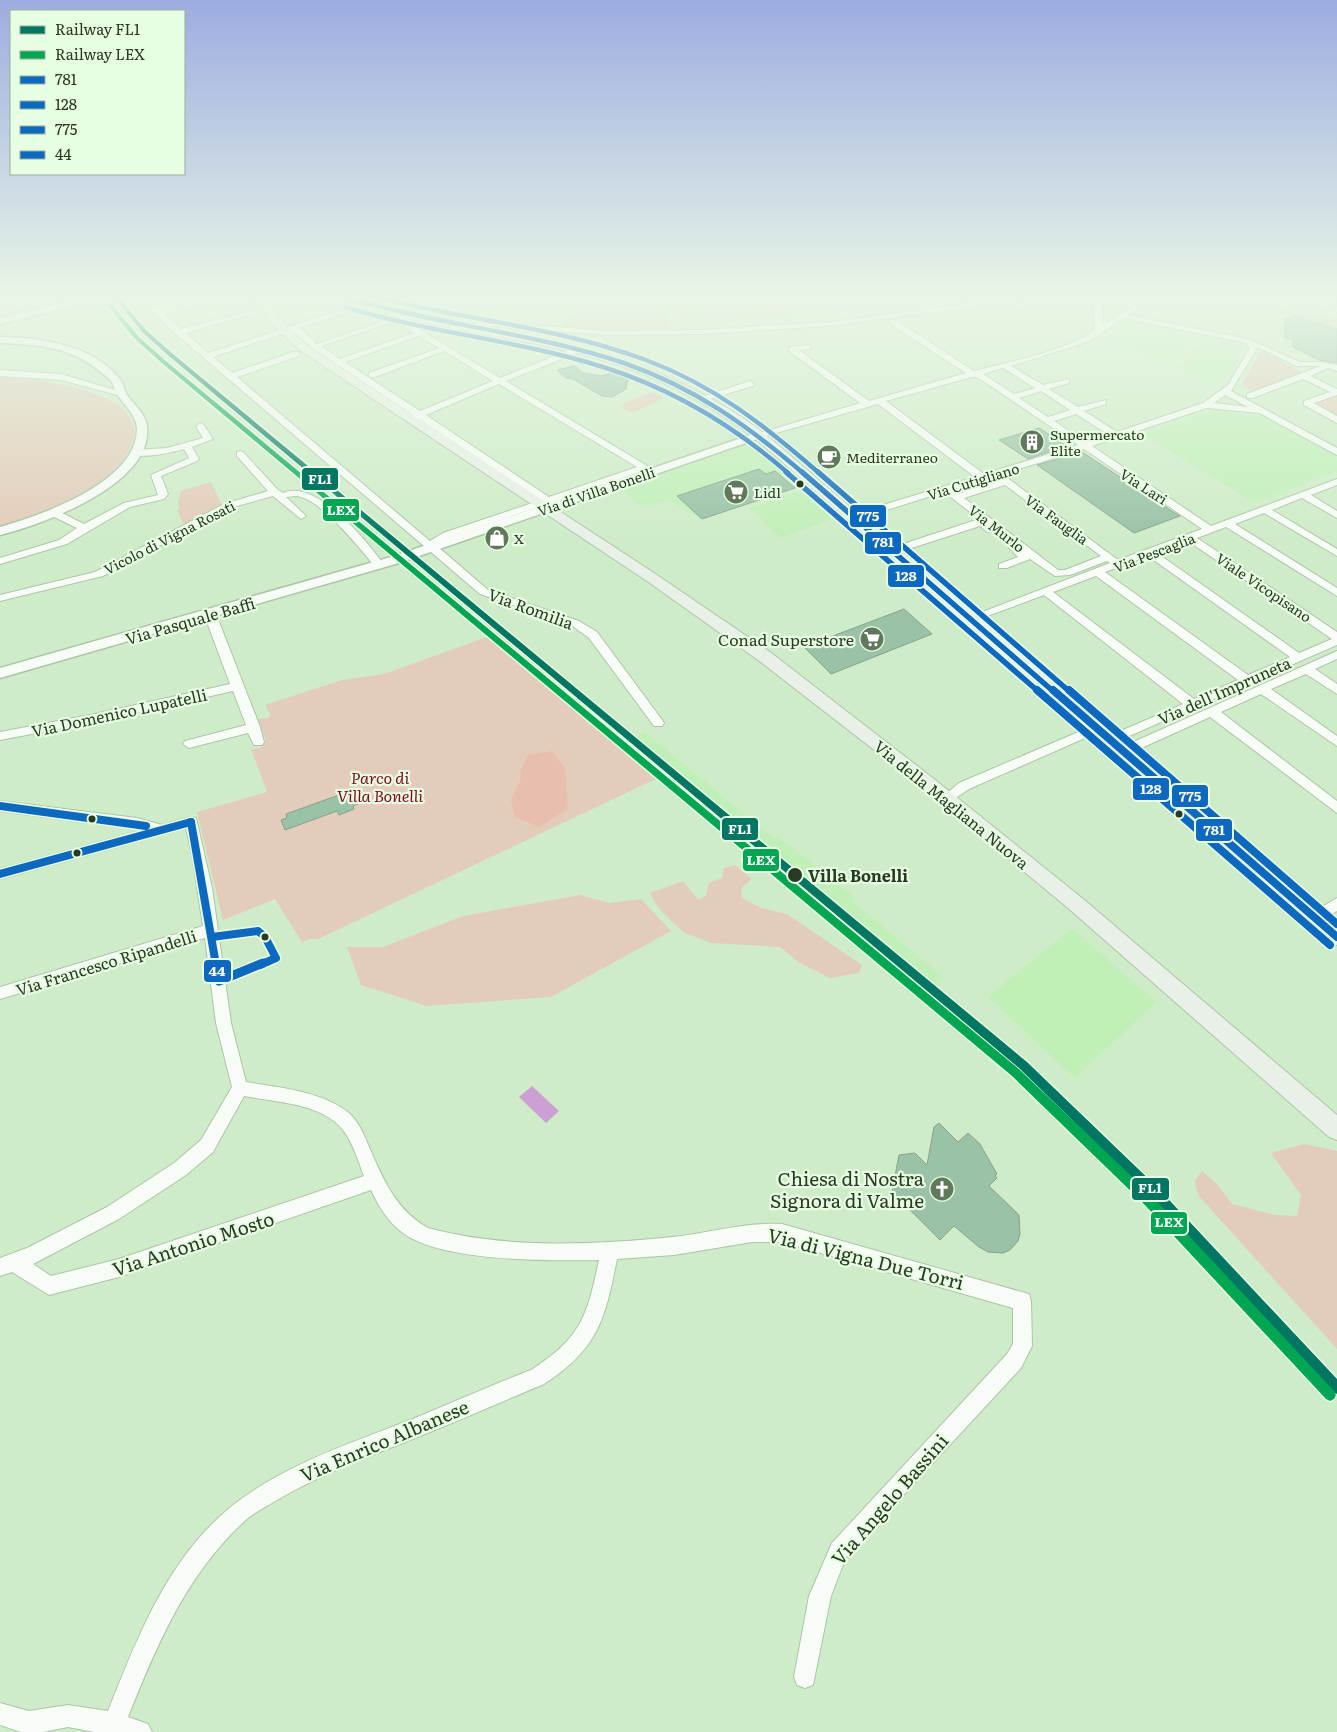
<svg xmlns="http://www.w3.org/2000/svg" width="1337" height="1732" viewBox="0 0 1337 1732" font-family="Literata,serif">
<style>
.built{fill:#c1efb8}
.green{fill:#e3ccba}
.forest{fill:#e8beae}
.water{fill:#cca0d5}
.building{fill:#99c2a6;stroke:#86a38c}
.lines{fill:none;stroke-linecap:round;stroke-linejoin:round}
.tertiary-tunnel{stroke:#adc9a7;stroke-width:10;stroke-dasharray:10 5;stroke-linecap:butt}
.minor-casing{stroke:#adc4a8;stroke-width:2}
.tertiary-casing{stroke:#adc4a8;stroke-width:3}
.secondary-casing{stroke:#adc4a8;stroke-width:2}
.minor{fill:#f8fcf7;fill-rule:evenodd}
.tertiary{fill:#f8fcf7;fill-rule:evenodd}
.secondary{fill:#e9f0e7;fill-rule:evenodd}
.bus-1-far2-casing{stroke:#e8fee4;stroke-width:7}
.bus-1-far1-casing{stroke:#e8fee4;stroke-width:9}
.bus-1-casing{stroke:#e8fee4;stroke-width:11}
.bus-2-far2-casing{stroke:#e8fee4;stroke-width:7}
.bus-2-far1-casing{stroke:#e8fee4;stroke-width:9}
.bus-2-casing{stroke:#e8fee4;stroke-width:11}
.bus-3-far2-casing{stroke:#e8fee4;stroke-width:7}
.bus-3-far1-casing{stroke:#e8fee4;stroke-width:9}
.bus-3-casing{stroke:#e8fee4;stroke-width:11}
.bus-4-far1-casing{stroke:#e8fee4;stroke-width:11}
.bus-4-casing{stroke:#e8fee4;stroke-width:12}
.bus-1-far2{stroke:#0c69bf;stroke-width:4.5}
.bus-1-far1{stroke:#0c69bf;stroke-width:5.5}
.bus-1{stroke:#0c69bf;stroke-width:8}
.bus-2-far2{stroke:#0c69bf;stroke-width:4.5}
.bus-2-far1{stroke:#0c69bf;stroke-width:5.5}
.bus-2{stroke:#0c69bf;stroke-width:8}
.bus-3-far2{stroke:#0c69bf;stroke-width:4.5}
.bus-3-far1{stroke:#0c69bf;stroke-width:5.5}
.bus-3{stroke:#0c69bf;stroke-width:8}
.bus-4-far1{stroke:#0c69bf;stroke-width:8}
.bus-4{stroke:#0c69bf;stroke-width:9}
.rail-1-casing{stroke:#e8fee4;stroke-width:3}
.rail-2-casing{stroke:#e8fee4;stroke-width:3}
.rail-1{fill:#007663;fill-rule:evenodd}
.rail-2{fill:#00a651;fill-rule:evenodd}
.bus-dot{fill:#263b21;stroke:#e8fee4;stroke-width:2}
.labels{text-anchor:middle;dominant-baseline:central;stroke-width:4.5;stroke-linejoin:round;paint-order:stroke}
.far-poi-label{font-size:14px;fill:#263b21;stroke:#e8fee4;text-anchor:start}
.far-street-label{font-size:14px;fill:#263b21;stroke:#e8fee4}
.street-label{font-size:16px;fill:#263b21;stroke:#e8fee4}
.poi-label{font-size:16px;fill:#263b21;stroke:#e8fee4;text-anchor:end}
.park-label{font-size:16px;font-style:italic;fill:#7d091e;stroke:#e8fee4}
.stop-label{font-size:16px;font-weight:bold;fill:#263b21;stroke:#e8fee4;text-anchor:start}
.near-poi-label{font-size:19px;fill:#263b21;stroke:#e8fee4;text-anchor:end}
.near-street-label{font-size:19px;fill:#263b21;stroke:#e8fee4}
.line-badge{stroke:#e8fee4;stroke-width:2}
.badge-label{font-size:14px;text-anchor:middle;font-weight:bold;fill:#fff}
</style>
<rect width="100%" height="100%" fill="#cfecc8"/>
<g class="built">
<path d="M1124 322 1193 336 1182 356 1169 366 1103 338Z"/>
<path d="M1201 336 1236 344 1242 348 1237 363 1217 383 1179 369Z"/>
<path d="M1211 410 1266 417 1337 457V471L1254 503 1143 434Z"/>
<path d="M750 442 802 486 702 519 668 500 649 506 638 504 619 487Z"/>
<path d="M806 489 835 518 781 538 749 508Z"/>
<path d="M644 732 774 838 778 836 856 899 853 902 943 977 925 992 842 922 827 920 750 855 756 850 627 742Z"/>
<path d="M1072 928 1156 1002 1075 1078 988 997Z"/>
</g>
<g class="green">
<path d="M0 298H78V300L0 317Z"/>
<path d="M567 298H663L670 329H593L562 326 574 313Z"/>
<path d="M694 298H803L813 313 707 323Z"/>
<path d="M1246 301 1337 319V329L1292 316 1246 308Z"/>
<path d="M692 302 700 320 679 321 672 303Z"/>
<path d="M1262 351 1303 373 1252 391 1241 385Z"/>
<path d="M0 378C32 378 159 390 130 448 110 490 42 515 0 527Z"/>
<path d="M651 392 665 398 632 413 619 406Z"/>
<path d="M1337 395V418L1311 405Z"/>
<path d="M211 482 222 506 185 524 183 523 177 510 180 508 178 503 181 491Z"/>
<path d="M498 633 664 775 318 939H309L302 942 275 899 223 920 197 812 267 792 251 749 260 748 266 741 258 719 269 718 270 713 265 705 342 680 384 674Z"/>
<path d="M735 865 752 879 741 888 742 898 761 908 787 914 862 965 859 973 830 978 800 963 780 947 711 943 683 932 659 909 650 893 683 881 698 900 706 896 709 883 722 878 724 868Z"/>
<path d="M580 895 609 903 641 899 671 931 551 997 427 1006 361 985 347 947H383L463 916Z"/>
<path d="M1304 1144 1337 1151V1349L1198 1195 1195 1181 1202 1171 1216 1183 1232 1204 1275 1215 1297 1216 1301 1195 1271 1153Z"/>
</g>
<path class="forest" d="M552 751 565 768 568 809 539 827 515 817 511 801 520 781 521 769 528 755Z"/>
<path class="water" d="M532 1086 559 1111 546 1123 519 1097Z"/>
<g class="building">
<path d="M1292 316 1337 329V363L1319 360 1293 347V340L1285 338V318L1292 319Z"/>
<path d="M574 366 583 373 602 376 611 373 628 379 626 389 612 397 602 396 573 379 566 378 557 370Z"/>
<path d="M1039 428 1067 446 1028 459 999 440Z"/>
<path d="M1082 452 1173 512 1180 516 1134 533 1037 465Z"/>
<path d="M759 469 766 474 775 471 795 488 702 519 677 496Z"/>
<path d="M904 609 932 634 831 674 804 647Z"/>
<path d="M353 790 358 804 353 806 354 809 339 815 337 811 285 830 281 820 287 818 286 814Z"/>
<path d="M939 1123 958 1142 968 1133 980 1144 997 1174 995 1176 997 1178 989 1186 1019 1215 1020 1234 1018 1241 1010 1250 1003 1253 988 1252 979 1247 954 1226 940 1240 892 1192 899 1155 915 1153 927 1165 934 1127Z"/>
</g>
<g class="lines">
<path class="tertiary-tunnel" d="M113 299 117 298"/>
<defs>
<g id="minor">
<path d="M138 298H146L160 310 207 298H220L164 314 181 329 253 310V314L186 333 208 353 365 302 369 304 368 306 299 328 317 344 403 314 407 316 402 319 500 378 574 348H580V352L506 381 654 470V474L643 471 553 502 548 510H542L541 506 451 537 440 542 437 546 488 590 579 621 597 632 662 720 664 723 662 726H654L589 638 571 625 480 594 176 334ZM395 321 414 333 340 359 321 346ZM292 331 312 348 413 415 411 418 412 420 419 419 541 500 443 533 430 541 237 377 299 356V352H293L232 373 213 357ZM419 336 439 348 369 373V377H375L444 351 493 381 420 411 345 362ZM499 384 637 467 549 497 426 415Z"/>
<path d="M1010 298H1031L1027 300 828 326 702 334 606 335 493 326 459 328 455 326 459 324 493 322 606 331 702 330 828 322Z"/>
<path d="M1083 298H1100L1103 307V325L1136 304 1140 306 1139 308 1128 315 1248 339 1300 362H1321L1337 365V371L1328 368 1311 376 1337 389V395L1314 403 1337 416V423L1304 405V401L1330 392 1303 379 1253 398H1247V394L1320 366H1296L1258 347 1231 391 1337 448V455L1259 413 1207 408 1092 446 1211 526 1337 479V485L1311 495 1337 511V518L1302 498 1272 510 1337 549V556L1264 513 1235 524 1337 588V596L1226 527 1197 538 1337 632V645L1111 744 1107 743 1105 740 1107 737 1183 704 1044 595 974 621H966L964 619 1110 563 1107 561 1070 575 1055 576 1030 559 1007 568H999V564L1018 557 1009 548 1013 545 995 532H987L980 526 896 553H888V549L979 519 944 492 858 519H850V515L975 477 878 404 762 437 754 435 860 403 789 351V347L810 345V349L799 350 869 401 966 373 890 324V320H896L974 371C1014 360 1061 353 1095 330L1093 302 1016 308 1012 306 1013 304ZM1123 318 1246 343 1250 348 1228 385 1203 403 1117 432 1084 411 1106 404V400L1078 407 1049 389 1069 383V379L1043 385 1011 366 1090 341ZM1003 368 1035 388 1014 394 983 374ZM972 377H977L1078 445 984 474 886 401ZM1041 391 1070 410 1048 417 1019 398ZM1225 395 1248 407 1214 403ZM1076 414 1109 435 1086 442 1054 421ZM1084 449 1202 529 1118 560 1002 474ZM994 477 999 481 958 494 953 490ZM1005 485 1101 556 1065 570H1058L964 498ZM1188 541 1332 639 1299 653 1157 553ZM1148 556 1290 657 1248 675 1105 572ZM1096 576 1238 680 1194 699 1053 592Z"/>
<path d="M1141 298H1205L1244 302 1248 304 1244 306 1193 301 1145 300Z"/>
<path d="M1284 298H1297L1337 308V312Z"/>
<path d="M0 370 61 374 125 393 121 396 61 380 0 376Z"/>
<path d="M750 381 754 384 753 386 703 401 699 398Z"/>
<path d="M200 423 203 424 213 439 192 447 199 459 197 461 161 476 168 494 164 499 130 507 67 544 0 564V558L59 540 77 528 50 515V511H58L84 524 124 503 158 495 151 475 189 458 184 449C173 452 141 460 131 453L136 450 167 448 203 438 196 426Z"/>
<path d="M240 451 243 452 278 490 283 493C316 478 367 541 384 565L383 567H375C362 550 322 502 301 497 296 495 291 497 286 497L306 516 301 519 273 496 230 508 103 576 0 601V595L95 572 224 504 268 491 237 456V452Z"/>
<path d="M210 611 216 614 260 727 264 742 262 745H254L248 733 189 748 183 744 185 741 246 725 233 691 95 722 0 740V732L95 714 230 684 204 614Z"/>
<path d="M1337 651V659L1315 669 1337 684V694L1306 674 1271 689 1337 736V746L1261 694 1221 712 1337 801V813L1210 717 1128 754H1120L1118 751 1120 748Z"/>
<path d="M1097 724 1101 725 1103 728 1101 731 969 789 948 803 941 798 959 783Z"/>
<path d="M0 801 137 818 162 825 191 817 196 818 212 888 231 1023 246 1082C280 1088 321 1091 349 1113 359 1122 365 1137 370 1149 384 1181 396 1210 428 1228 506 1249 593 1245 673 1237 709 1233 745 1222 782 1224L1029 1294 1031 1301 1032 1346 1021 1368 846 1557 831 1596 813 1685 805 1688 797 1685 794 1677 809 1596 832 1543 1007 1354 1013 1344V1308L782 1242H752L674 1255 617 1259C605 1320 598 1349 544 1384 501 1402 458 1421 415 1438 368 1457 321 1474 277 1500 267 1506 257 1511 248 1518 188 1571 157 1644 128 1717L148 1724 152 1732H94L68 1727 43 1732H21L0 1725V1703L29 1711 68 1705 108 1711C134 1646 161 1575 212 1524 267 1469 345 1446 415 1418 454 1402 492 1385 531 1370 581 1338 587 1317 599 1260 551 1261 441 1262 403 1233 388 1222 379 1207 371 1190L119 1277 49 1295 12 1272 0 1276V1258L27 1248 107 1207 174 1163 201 1140 232 1087 216 1023 205 938 0 999V987L203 926 192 854 186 828 0 879V869L144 830 0 811ZM244 1096C274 1102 322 1103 343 1130 353 1143 358 1161 364 1176L119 1259 51 1276 33 1264 119 1219 186 1175 213 1152Z"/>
<path d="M1337 898V911L1320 922H1310L1308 918 1310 914Z"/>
</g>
<g id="tertiary">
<path d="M101 298 117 299 113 302 67 308 0 324V318L67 302Z"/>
<path d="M0 337C41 338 91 344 119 378 123 383 124 389 127 395 134 405 146 414 147 427 153 484 44 524 0 535V527C42 515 138 482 137 428 136 413 122 404 116 392 114 389 114 385 112 382 108 377 102 373 97 369 69 347 35 344 0 343Z"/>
<path d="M759 432 763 433V437L399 563 0 678V668L391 557Z"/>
</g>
<g id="secondary">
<path d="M252 298H262L288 328 309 347 657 575 770 652 934 779 1082 898 1337 1115V1140L1329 1137 1068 908 922 787 758 660 647 581 301 351 280 332Z"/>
<path d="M343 298C373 298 405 312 435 319 561 345 655 353 763 432L1337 925V945L1330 943 755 438C707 402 654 374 596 358 526 339 452 331 381 312 371 309 350 306 343 298Z"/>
</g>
</defs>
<use href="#minor" class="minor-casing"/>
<use href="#tertiary" class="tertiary-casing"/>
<use href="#secondary" class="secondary-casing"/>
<use href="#minor" class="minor"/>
<use href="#tertiary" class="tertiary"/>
<use href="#secondary" class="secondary"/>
<defs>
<path id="bus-1-far2" d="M348 298C439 325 534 333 624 363 695 388 747 425 803 473"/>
<path id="bus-1-far1" d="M802 472 1054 692"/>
<path id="bus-1" d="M1053 690 1337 937"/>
<path id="bus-2-far2" d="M345 307C430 333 518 340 603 367 673 389 733 425 788 473"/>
<path id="bus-2-far1" d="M786 472 1039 692"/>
<path id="bus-2" d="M1037 690 1330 945"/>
<path id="bus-3-far2" d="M380 298C468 320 561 328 646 360 715 386 764 425 819 473"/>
<path id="bus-3-far1" d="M818 472 1070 692"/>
<path id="bus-3" d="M1069 690 1337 924"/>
<g id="bus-4-far1">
<path d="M0 806 146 826"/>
<path d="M191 822 216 965"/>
<path d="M0 874 191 822"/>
<path d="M212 937 258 931 265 937 276 958 260 965"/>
</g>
<path id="bus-4" d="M216 963 219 981 263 963"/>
</defs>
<use href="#bus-1-far2" class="bus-1-far2-casing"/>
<use href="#bus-1-far1" class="bus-1-far1-casing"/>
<use href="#bus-1" class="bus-1-casing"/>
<use href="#bus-2-far2" class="bus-2-far2-casing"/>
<use href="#bus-2-far1" class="bus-2-far1-casing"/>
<use href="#bus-2" class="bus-2-casing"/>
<use href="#bus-3-far2" class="bus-3-far2-casing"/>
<use href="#bus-3-far1" class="bus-3-far1-casing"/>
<use href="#bus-3" class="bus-3-casing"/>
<use href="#bus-4-far1" class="bus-4-far1-casing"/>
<use href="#bus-4" class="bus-4-casing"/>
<use href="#bus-1-far2" class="bus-1-far2"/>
<use href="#bus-1-far1" class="bus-1-far1"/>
<use href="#bus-1" class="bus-1"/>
<use href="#bus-2-far2" class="bus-2-far2"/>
<use href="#bus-2-far1" class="bus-2-far1"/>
<use href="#bus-2" class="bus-2"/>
<use href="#bus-3-far2" class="bus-3-far2"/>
<use href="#bus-3-far1" class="bus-3-far1"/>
<use href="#bus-3" class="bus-3"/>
<use href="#bus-4-far1" class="bus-4-far1"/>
<use href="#bus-4" class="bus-4"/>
<defs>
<path id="rail-1" d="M115 298H119L146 330 173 354 1027 1062 1157 1187 1337 1379V1394L1333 1392 1149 1195 1019 1068 169 356 142 332Z"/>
<path id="rail-2" d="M107 303H111L139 337 167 362 1020 1070 1150 1194 1334 1391 1336 1395 1334 1399 1330 1401 1326 1399 1142 1202 1012 1076 163 364 135 339 107 305Z"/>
</defs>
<use href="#rail-1" class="rail-1-casing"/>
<use href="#rail-2" class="rail-2-casing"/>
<use href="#rail-1" class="rail-1"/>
<use href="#rail-2" class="rail-2"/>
</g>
<linearGradient id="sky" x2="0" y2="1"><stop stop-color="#9dace0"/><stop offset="0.55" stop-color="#e9f6e6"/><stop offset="1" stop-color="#e9f6e6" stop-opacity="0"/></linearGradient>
<rect width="1337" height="540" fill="url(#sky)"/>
<defs>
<symbol id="building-disc" viewBox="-11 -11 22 22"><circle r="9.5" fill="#61795b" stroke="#e8fee4"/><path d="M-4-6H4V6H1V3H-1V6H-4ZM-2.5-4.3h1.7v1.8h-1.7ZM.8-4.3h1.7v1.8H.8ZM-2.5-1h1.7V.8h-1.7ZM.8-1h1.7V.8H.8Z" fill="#fff"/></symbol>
<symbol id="cafe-disc" viewBox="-11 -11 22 22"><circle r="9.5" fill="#61795b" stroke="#e8fee4"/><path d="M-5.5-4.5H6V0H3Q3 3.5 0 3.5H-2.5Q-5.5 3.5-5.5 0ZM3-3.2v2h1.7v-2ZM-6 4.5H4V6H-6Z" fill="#fff"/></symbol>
<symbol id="supermarket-disc" viewBox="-11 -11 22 22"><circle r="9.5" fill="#61795b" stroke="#e8fee4"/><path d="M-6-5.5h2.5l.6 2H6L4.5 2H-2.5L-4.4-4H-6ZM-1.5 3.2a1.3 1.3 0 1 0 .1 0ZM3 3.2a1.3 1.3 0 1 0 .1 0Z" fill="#fff"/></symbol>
<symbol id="shop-disc" viewBox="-11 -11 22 22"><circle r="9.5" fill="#61795b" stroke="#e8fee4"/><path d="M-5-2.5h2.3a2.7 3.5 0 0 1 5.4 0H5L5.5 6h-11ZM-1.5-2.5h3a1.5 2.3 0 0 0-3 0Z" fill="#fff"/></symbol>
<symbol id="church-disc" viewBox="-11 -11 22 22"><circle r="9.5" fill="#61795b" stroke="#e8fee4"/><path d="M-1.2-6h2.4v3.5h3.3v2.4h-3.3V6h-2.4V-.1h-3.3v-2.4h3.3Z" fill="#fff"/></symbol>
</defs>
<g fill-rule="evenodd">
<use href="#building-disc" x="1018" y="428" width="28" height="28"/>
<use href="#cafe-disc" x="815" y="443" width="28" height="28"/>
<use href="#supermarket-disc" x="722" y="478" width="28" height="28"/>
<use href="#shop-disc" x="483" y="524" width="28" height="28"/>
<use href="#supermarket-disc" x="858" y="625" width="28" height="28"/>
<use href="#church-disc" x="928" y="1175" width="28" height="28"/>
</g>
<g class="bus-dot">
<circle cx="800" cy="484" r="4.5"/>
<circle cx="1179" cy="814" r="4.5"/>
<circle cx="92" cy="819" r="4.5"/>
<circle cx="77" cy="853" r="4.5"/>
<circle cx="795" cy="875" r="8"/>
<circle cx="265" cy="937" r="4.5"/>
</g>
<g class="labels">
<g class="far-poi-label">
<text x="1050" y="434">Supermercato<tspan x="1050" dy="16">Elite</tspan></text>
<text x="846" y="457">Mediterraneo</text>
<text x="754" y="492">Lidl</text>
<text x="514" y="538">X</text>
</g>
<g class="far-street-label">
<text transform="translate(973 481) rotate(-17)">Via Cutigliano</text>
<text transform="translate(1144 486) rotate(33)">Via Lari</text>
<text transform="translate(596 491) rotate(-19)">Via di Villa Bonelli</text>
<text transform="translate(1057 519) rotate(36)">Via Fauglia</text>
<text transform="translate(997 528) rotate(38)">Via Murlo</text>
<text transform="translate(169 537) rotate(-27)">Vicolo di Vigna Rosati</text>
<text transform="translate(1154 552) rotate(-21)">Via Pescaglia</text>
<text transform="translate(1264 587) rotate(34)">Viale Vicopisano</text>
</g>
<g class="street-label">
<text transform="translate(531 608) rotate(20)">Via Romilia</text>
<text transform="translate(190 620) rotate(-16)">Via Pasquale Baffi</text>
<text transform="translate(1224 690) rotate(-24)">Via dell'Impruneta</text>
<text transform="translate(119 712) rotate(-12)">Via Domenico Lupatelli</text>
<text transform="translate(952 804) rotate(39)">Via della Magliana Nuova</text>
<text transform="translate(106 962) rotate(-17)">Via Francesco Ripandelli</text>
</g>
<g class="poi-label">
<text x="854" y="639">Conad Superstore</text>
</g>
<g class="park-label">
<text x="380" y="777">Parco di<tspan x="380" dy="18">Villa Bonelli</tspan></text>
</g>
<g class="stop-label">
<text x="808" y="875">Villa Bonelli</text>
</g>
<g class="near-poi-label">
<text x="924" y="1178">Chiesa di Nostra<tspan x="924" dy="22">Signora di Valme</tspan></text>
</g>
<g class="near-street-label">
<text transform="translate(193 1243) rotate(-18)">Via Antonio Mosto</text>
<text transform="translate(866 1258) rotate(14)">Via di Vigna Due Torri</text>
<text transform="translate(384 1440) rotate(-23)">Via Enrico Albanese</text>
<text transform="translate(889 1499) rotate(-49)">Via Angelo Bassini</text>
</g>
</g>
<g class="line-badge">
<rect x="301" y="467" width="38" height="24" rx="5" fill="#007663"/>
<rect x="322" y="498" width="38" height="24" rx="5" fill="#00a651"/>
<rect x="849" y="504" width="38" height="24" rx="5" fill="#0c69bf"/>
<rect x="864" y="531" width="38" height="24" rx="5" fill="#0c69bf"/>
<rect x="887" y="564" width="38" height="24" rx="5" fill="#0c69bf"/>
<rect x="1132" y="777" width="38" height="24" rx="5" fill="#0c69bf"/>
<rect x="1171" y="784" width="38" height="24" rx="5" fill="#0c69bf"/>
<rect x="721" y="817" width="38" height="24" rx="5" fill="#007663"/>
<rect x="1195" y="818" width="38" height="24" rx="5" fill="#0c69bf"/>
<rect x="742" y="848" width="38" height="24" rx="5" fill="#00a651"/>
<rect x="203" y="959" width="29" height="24" rx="5" fill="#0c69bf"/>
<rect x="1131" y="1177" width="39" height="24" rx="5" fill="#007663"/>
<rect x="1150" y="1211" width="38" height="24" rx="5" fill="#00a651"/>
</g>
<g class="badge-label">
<text x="320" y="484">FL1</text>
<text x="341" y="515">LEX</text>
<text x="868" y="521">775</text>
<text x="883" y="547">781</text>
<text x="906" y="581">128</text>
<text x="1151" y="794">128</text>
<text x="1190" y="801">775</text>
<text x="740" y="834">FL1</text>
<text x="1214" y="835">781</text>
<text x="761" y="865">LEX</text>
<text x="217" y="976">44</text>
<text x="1150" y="1193">FL1</text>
<text x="1169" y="1227">LEX</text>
</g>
<rect x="10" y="10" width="175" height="165" fill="#e8fee4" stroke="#9ab096"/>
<rect x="20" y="26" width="25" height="8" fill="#007663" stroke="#9ab096"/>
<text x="55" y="35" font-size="15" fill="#263b21">Railway FL1</text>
<rect x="20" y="51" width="25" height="8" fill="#00a651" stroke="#9ab096"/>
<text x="55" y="60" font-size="15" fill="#263b21">Railway LEX</text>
<rect x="20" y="76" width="25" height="8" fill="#0c69bf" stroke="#9ab096"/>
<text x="55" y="85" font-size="15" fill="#263b21">781</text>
<rect x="20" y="101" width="25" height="8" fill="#0c69bf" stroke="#9ab096"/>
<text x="55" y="110" font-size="15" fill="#263b21">128</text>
<rect x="20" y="126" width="25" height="8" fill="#0c69bf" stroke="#9ab096"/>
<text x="55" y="135" font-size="15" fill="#263b21">775</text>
<rect x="20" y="151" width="25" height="8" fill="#0c69bf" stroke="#9ab096"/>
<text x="55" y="160" font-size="15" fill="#263b21">44</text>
</svg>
